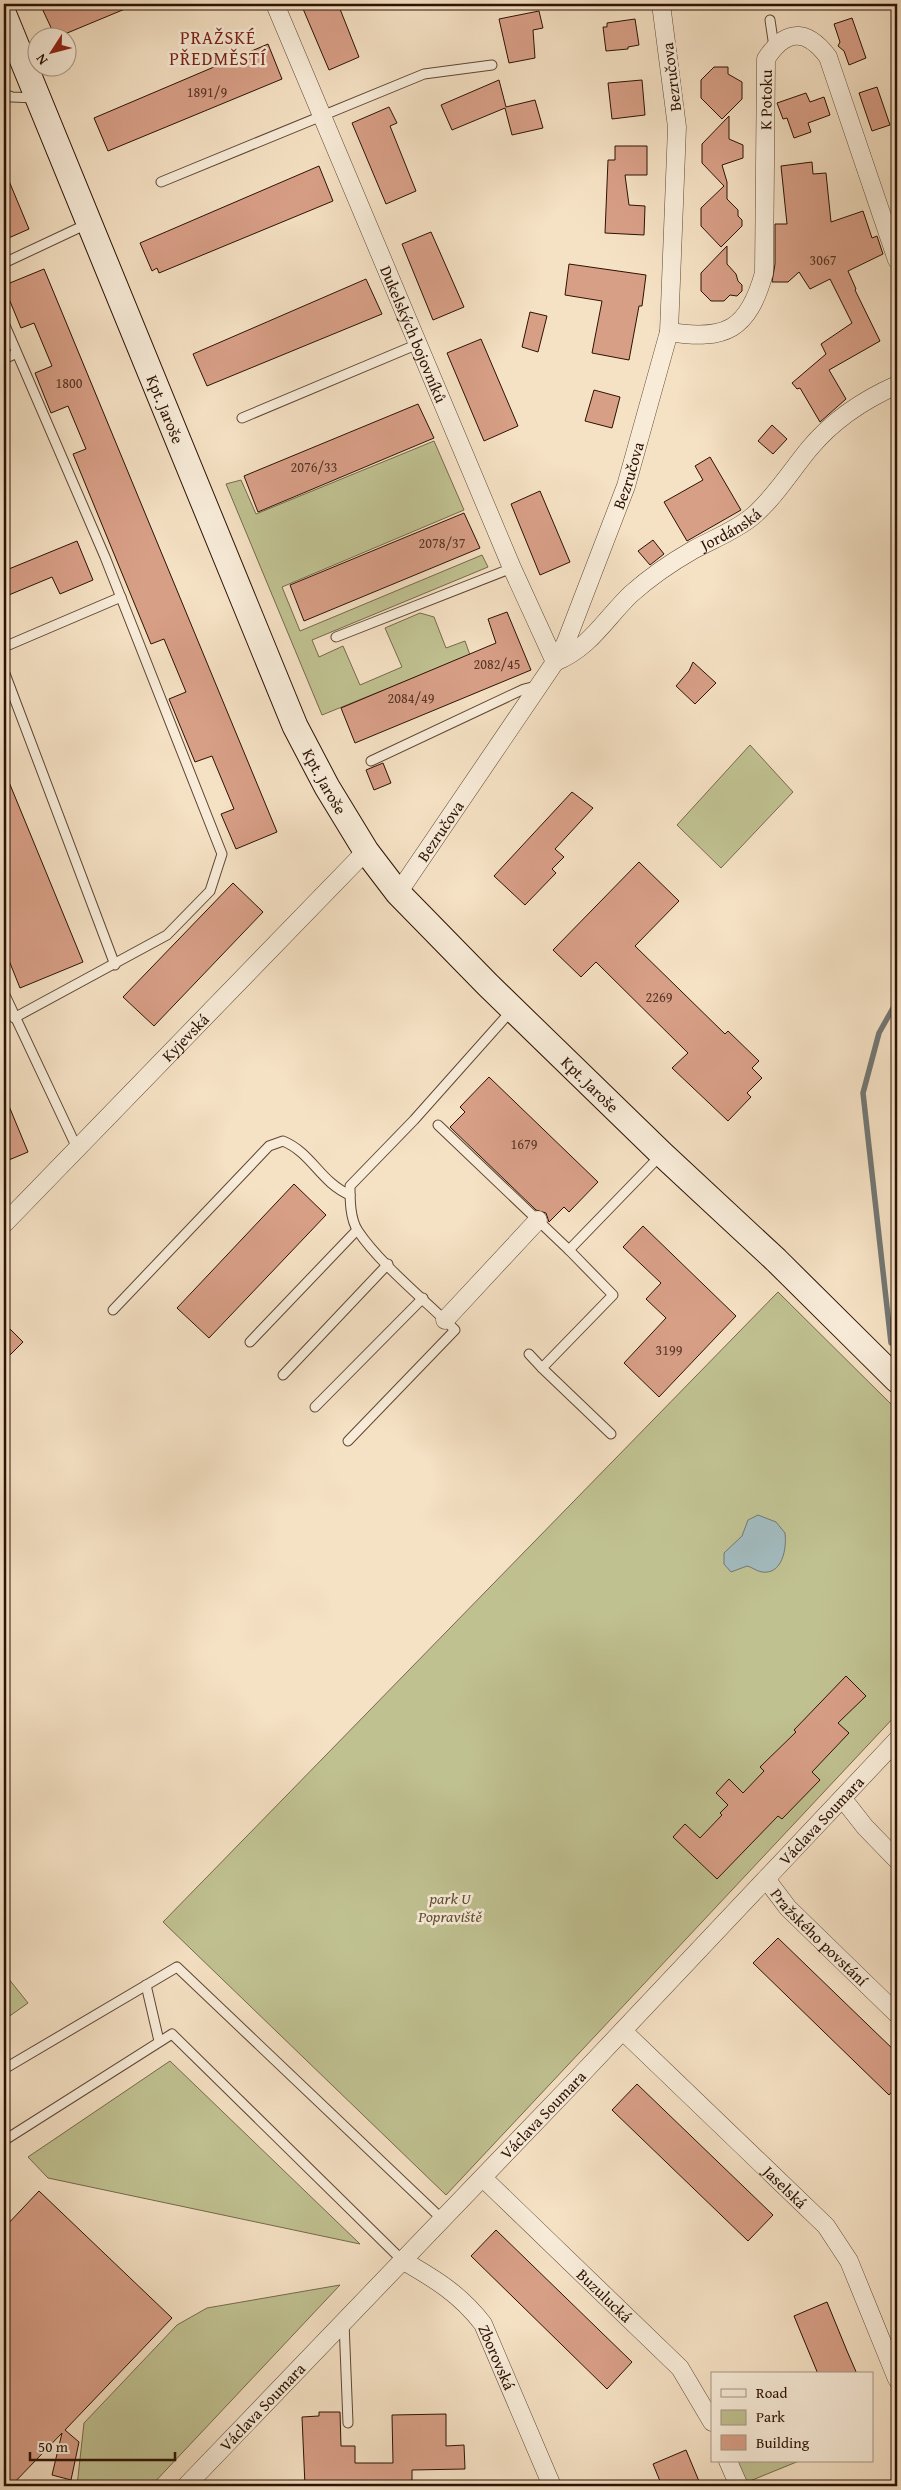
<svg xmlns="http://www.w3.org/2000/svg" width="901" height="2490" viewBox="0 0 901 2490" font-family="'Gentium Book Plus',serif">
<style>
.green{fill:#c0c191;stroke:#766a4a}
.water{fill:#a2bbbf;stroke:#737774}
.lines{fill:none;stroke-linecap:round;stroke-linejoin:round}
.stream{stroke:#737774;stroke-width:5.5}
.building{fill:#d89f87;stroke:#2c1204}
.lane-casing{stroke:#5e4634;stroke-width:11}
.street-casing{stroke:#5e4634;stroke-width:19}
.secondary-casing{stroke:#2c1204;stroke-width:27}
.lane{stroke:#f8ecd9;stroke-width:9}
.street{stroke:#f8ecd9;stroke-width:18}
.secondary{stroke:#f8ecd9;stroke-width:25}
.labels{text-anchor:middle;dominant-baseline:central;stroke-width:5;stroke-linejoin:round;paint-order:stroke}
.number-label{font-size:14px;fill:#573525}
.street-label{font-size:16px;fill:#2c1204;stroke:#f8ecd9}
.park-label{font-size:16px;font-style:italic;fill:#604f35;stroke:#f8ecd9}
.neighbourhood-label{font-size:18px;letter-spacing:1px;fill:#7a1f14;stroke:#f8ecd9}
</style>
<rect width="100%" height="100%" fill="#f5e1c4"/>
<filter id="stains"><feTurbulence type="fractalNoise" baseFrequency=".004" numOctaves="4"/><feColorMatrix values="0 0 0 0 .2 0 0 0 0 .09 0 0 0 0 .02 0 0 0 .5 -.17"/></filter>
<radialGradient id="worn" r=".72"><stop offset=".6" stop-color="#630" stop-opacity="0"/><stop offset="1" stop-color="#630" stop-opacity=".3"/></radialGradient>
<g class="green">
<path d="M434 441 464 510 282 587 300 631 482 555 488 567 312 640 319 657 343 646 360 685 402 667 385 628 420 613 434 617 446 648 465 641 470 655 322 715 226 484 241 480 256 514Z"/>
<path d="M750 745 793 792 721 868 677 825Z"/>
<path d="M778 1292 897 1410V1714L446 2195 163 1922Z"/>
<path d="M4 1973 28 2003 4 2020Z"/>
<path d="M170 2061 360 2244 48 2178 28 2157Z"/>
<path d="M340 2285 151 2486H77L84 2423 177 2325 207 2308Z"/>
<path d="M737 2461H799L745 2483Z"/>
</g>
<path class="water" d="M758 1515 776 1522 785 1533C787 1549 782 1575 762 1572 756 1571 752 1567 747 1566L731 1572 724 1564V1553L742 1536 748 1520Z"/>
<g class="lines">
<path class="stream" d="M891 1343 863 1093 879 1033 897 1001"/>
</g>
<g class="building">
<path d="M40 4H137L60 36 58 32 54 34Z"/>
<path d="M301 4H338L359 57 329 70Z"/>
<path d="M539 11 543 28 533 30 535 58 509 63 499 19Z"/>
<path d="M852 18 866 58 849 65 844 51 838 46 840 42 834 24Z"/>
<path d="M635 19 639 45 628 47V49L606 51 603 27H607V23Z"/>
<path d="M268 44 282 79 108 151 94 118Z"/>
<path d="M714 67H728V74L742 82V99L722 119 701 98V80Z"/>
<path d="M499 80 506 107 535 100 543 128 512 135 505 108 452 130 441 105Z"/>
<path d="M642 80 645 115 612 119 608 83Z"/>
<path d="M877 87 890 125 872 131 859 93Z"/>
<path d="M806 93 810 102 824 97 830 115 808 123 811 132 794 138 787 118 783 119 777 103Z"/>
<path d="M389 107 397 123 390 126 416 191 386 204 352 123Z"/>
<path d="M729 116V139L743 145V158L722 165 727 182V199L738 210V216L742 220V226L721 247 701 226V208L724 186 702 163V144Z"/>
<path d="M615 146H647V175H625L629 205 645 206 644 235 605 233 608 160H615Z"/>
<path d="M812 162 813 174 826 173 831 222 863 211 872 238 877 236 883 254 848 271 856 289 855 290 880 341 829 370 846 399 820 422 800 388 797 389 792 383 826 354 821 344 852 323 830 279 810 289 799 272 788 282H772L775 264V224H787L781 166Z"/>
<path d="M319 166 333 201 159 273 157 268 152 271 140 243Z"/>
<path d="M4 169 29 229 4 240Z"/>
<path d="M431 232 464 307 433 320 402 244Z"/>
<path d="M727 246V264L736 274 738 281 742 285V291L737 296 730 295 724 301H711L701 291V273Z"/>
<path d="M569 264 646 275 642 306H639L629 360 592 353 602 301 565 295Z"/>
<path d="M44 269 277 832 236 849 221 814 234 809 212 756 195 762 169 699 186 692 164 639 151 644 73 454 86 449 68 406 51 413 35 373 52 366 34 323 21 328 7 294 5 285Z"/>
<path d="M366 279 382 314 207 386 193 354Z"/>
<path d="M530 312 547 316 538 352 522 347Z"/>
<path d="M481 339 518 426 484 441 447 353Z"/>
<path d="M594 390 620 397 612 428 585 421Z"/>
<path d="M418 404 434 438 258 512 244 476Z"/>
<path d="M772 425 787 439 773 454 758 441Z"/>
<path d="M710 457 741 510 687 541 664 502 703 480 695 466Z"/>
<path d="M540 491 570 562 540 575 511 504Z"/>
<path d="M464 513 480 548 304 621 290 585Z"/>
<path d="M653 540 664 554 650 565 638 551Z"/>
<path d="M77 541 93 580 60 594 52 577 4 597V571Z"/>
<path d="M507 612 531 670 355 743 341 708 496 643 488 619Z"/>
<path d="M693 662 716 683 695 704 676 686 689 671Z"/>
<path d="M383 763 391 783 374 790 366 770Z"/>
<path d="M4 770 83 962 20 988 4 948Z"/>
<path d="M572 792 593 808 555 849 564 857 552 869 556 873 525 905 494 876Z"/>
<path d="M639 862 679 901 635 946 725 1034 728 1031 759 1061 752 1068 762 1078 747 1093 751 1097 728 1121 672 1068 688 1053 596 962 581 977 553 950Z"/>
<path d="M233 883 263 912 154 1026 123 997Z"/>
<path d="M489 1077 598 1182 569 1212 564 1207 549 1222 546 1213 536 1210 450 1127 465 1112 460 1107Z"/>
<path d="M4 1094 28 1152 4 1162Z"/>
<path d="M294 1184 326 1215 209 1338 177 1308Z"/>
<path d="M643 1226 736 1316 659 1397 624 1363 666 1318 646 1299 661 1283 623 1247Z"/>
<path d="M4 1323 23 1342 4 1361Z"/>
<path d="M846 1676 866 1696 838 1723 849 1733 812 1772 820 1780 782 1819 778 1816 717 1879 673 1837 685 1824 700 1838 722 1815 720 1813 728 1805 716 1793 729 1779 743 1793 764 1771 760 1767 796 1732 794 1730Z"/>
<path d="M778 1938 897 2053V2086L889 2095 753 1963Z"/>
<path d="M637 2084 773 2215 748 2241 612 2110Z"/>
<path d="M39 2191 172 2318 65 2430 79 2442 71 2480 52 2475 62 2433 11 2486H4V2228Z"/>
<path d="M496 2230 632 2362 607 2389 471 2256Z"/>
<path d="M827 2302 847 2351 857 2374H818L794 2316Z"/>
<path d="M319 2412H340L341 2446H355V2463H393L392 2415 446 2414V2446L464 2445 465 2469 412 2470V2486H305L302 2417 319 2416Z"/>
<path d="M686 2450 701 2486H662L653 2464Z"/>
</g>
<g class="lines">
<defs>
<g id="lane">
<path d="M770 20 774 47"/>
<path d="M4 94 12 97 35 98"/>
<path d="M161 182 424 74 492 65"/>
<path d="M4 263 87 224"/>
<path d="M4 323 105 557 222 854 210 891 167 935 14 1018"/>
<path d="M4 359 15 354"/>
<path d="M242 418 418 344"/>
<path d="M336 637 512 568"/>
<path d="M4 647 121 597"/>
<path d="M4 671 115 965"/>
<path d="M371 761 524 689 536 686"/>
<path d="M4 993 77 1148"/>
<path d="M438 1125 569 1250 660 1156"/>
<path d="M569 1250 613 1295 542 1368 611 1434"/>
<path d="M113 1310 269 1146 283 1141C312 1153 320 1182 350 1195"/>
<path d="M250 1342 357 1230"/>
<path d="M529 1354 542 1368"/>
<path d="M283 1375 388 1264"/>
<path d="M315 1407 423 1298"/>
<path d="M348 1441 455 1330C426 1301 380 1264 358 1231 350 1219 350 1200 350 1186L414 1120 511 1011"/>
<path d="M146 1985 159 2041"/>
<path d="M4 2069 177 1967 442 2219"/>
<path d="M4 2132 8 2138 172 2034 402 2260"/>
<path d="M344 2322 348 2423"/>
</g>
<g id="street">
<path id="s1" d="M275 4 512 568 555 662"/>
<path id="s2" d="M669 332C726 341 748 330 764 273L766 59C786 28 807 29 828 57L897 260"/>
<path id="s3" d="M555 662C590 648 605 619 631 594 649 578 672 562 693 550 713 539 735 531 753 516 774 498 791 471 809 449 833 420 863 400 897 385"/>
<path id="s4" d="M398 893 555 662 566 642 626 486 669 332 677 127 661 4"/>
<path id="s5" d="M4 1224 366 851"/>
<path d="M445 1320 538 1220"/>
<path d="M843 1799 865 1827 897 1860"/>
<path id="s6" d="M766 1879 788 1908 897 2014"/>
<path id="s7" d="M623 2031 826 2226 849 2261 897 2379"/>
<path id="s8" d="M483 2178 680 2368 712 2422"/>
<path id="s9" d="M402 2260C435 2279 460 2294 483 2324L552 2486"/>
<path d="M728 2461 739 2486"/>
<path id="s10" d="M186 2486 577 2079 897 1740"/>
</g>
<g id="secondary">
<path id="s11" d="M4 15 295 726 327 787 366 851 398 893 488 985 662 1154 776 1260 897 1380"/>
</g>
</defs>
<use href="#lane" class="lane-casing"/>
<use href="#street" class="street-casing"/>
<use href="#secondary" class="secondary-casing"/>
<use href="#lane" class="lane"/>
<use href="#street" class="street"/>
<use href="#secondary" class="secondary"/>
</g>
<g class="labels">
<g class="number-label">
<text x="207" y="92">1891/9</text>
<text x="823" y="260">3067</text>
<text x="69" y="383">1800</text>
<text x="314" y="467">2076/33</text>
<text x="442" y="543">2078/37</text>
<text x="497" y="664">2082/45</text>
<text x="411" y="698">2084/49</text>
<text x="659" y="997">2269</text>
<text x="524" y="1144">1679</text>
<text x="669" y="1350">3199</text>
</g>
<g class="street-label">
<text transform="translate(671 77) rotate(-97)">Bezručova</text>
<text stroke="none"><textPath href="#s2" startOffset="302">K Potoku</textPath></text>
<text stroke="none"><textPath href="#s1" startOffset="358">Dukelských bojovníků</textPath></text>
<text stroke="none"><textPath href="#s11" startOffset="426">Kpt. Jaroše</textPath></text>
<text stroke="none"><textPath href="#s4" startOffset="480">Bezručova</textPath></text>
<text stroke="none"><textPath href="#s3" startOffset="222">Jordánská</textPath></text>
<text stroke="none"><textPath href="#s11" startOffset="831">Kpt. Jaroše</textPath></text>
<text stroke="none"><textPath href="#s4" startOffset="75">Bezručova</textPath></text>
<text stroke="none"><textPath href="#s5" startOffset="260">Kyjevská</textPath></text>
<text stroke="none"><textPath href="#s11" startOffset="1236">Kpt. Jaroše</textPath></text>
<text stroke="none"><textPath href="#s10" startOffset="920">Václava Soumara</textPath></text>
<text stroke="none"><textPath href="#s6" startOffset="79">Pražského povstání</textPath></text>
<text stroke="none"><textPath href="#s10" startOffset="515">Václava Soumara</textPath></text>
<text stroke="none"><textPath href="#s7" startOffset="225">Jaselská</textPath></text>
<text stroke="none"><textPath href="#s8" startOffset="169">Buzulucká</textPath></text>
<text stroke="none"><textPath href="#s9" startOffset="140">Zborovská</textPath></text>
<text stroke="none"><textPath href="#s10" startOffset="110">Václava Soumara</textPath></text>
</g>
<g class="park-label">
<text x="450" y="1898">park U<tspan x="450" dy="18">Popraviště</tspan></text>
</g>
<g class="neighbourhood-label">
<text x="218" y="37">PRAŽSKÉ<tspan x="218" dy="21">PŘEDMĚSTÍ</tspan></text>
</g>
</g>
<rect width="901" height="2490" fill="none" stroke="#f5e1c4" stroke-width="20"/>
<rect x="5" y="5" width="891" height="2480" fill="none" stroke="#2c1204" stroke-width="2.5"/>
<rect x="10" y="10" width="881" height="2470" fill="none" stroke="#2c1204"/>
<rect x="711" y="2372" width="162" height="90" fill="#f8ecd9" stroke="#a69584"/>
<rect x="721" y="2389" width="25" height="8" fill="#f8ecd9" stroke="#a69584"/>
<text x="756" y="2398" font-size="15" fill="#2c1204">Road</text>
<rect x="721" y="2410" width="25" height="15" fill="#c0c191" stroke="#a69584"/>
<text x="756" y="2422" font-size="15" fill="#2c1204">Park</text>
<rect x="721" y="2435" width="25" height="15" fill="#d89f87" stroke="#a69584"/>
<text x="756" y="2448" font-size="15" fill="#2c1204">Building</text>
<g transform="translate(52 52) rotate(234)"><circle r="24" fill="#f8ecd9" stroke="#a69584"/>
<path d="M0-4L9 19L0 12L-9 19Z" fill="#8f2418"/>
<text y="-8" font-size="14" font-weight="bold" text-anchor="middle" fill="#2c1204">N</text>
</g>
<path d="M30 2452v8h145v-8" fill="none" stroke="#2c1204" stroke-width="2.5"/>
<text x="38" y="2452" font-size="15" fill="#2c1204" stroke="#f8ecd9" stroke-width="4" paint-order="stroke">50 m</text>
<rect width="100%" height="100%" filter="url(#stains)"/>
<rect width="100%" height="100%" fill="url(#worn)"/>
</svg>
